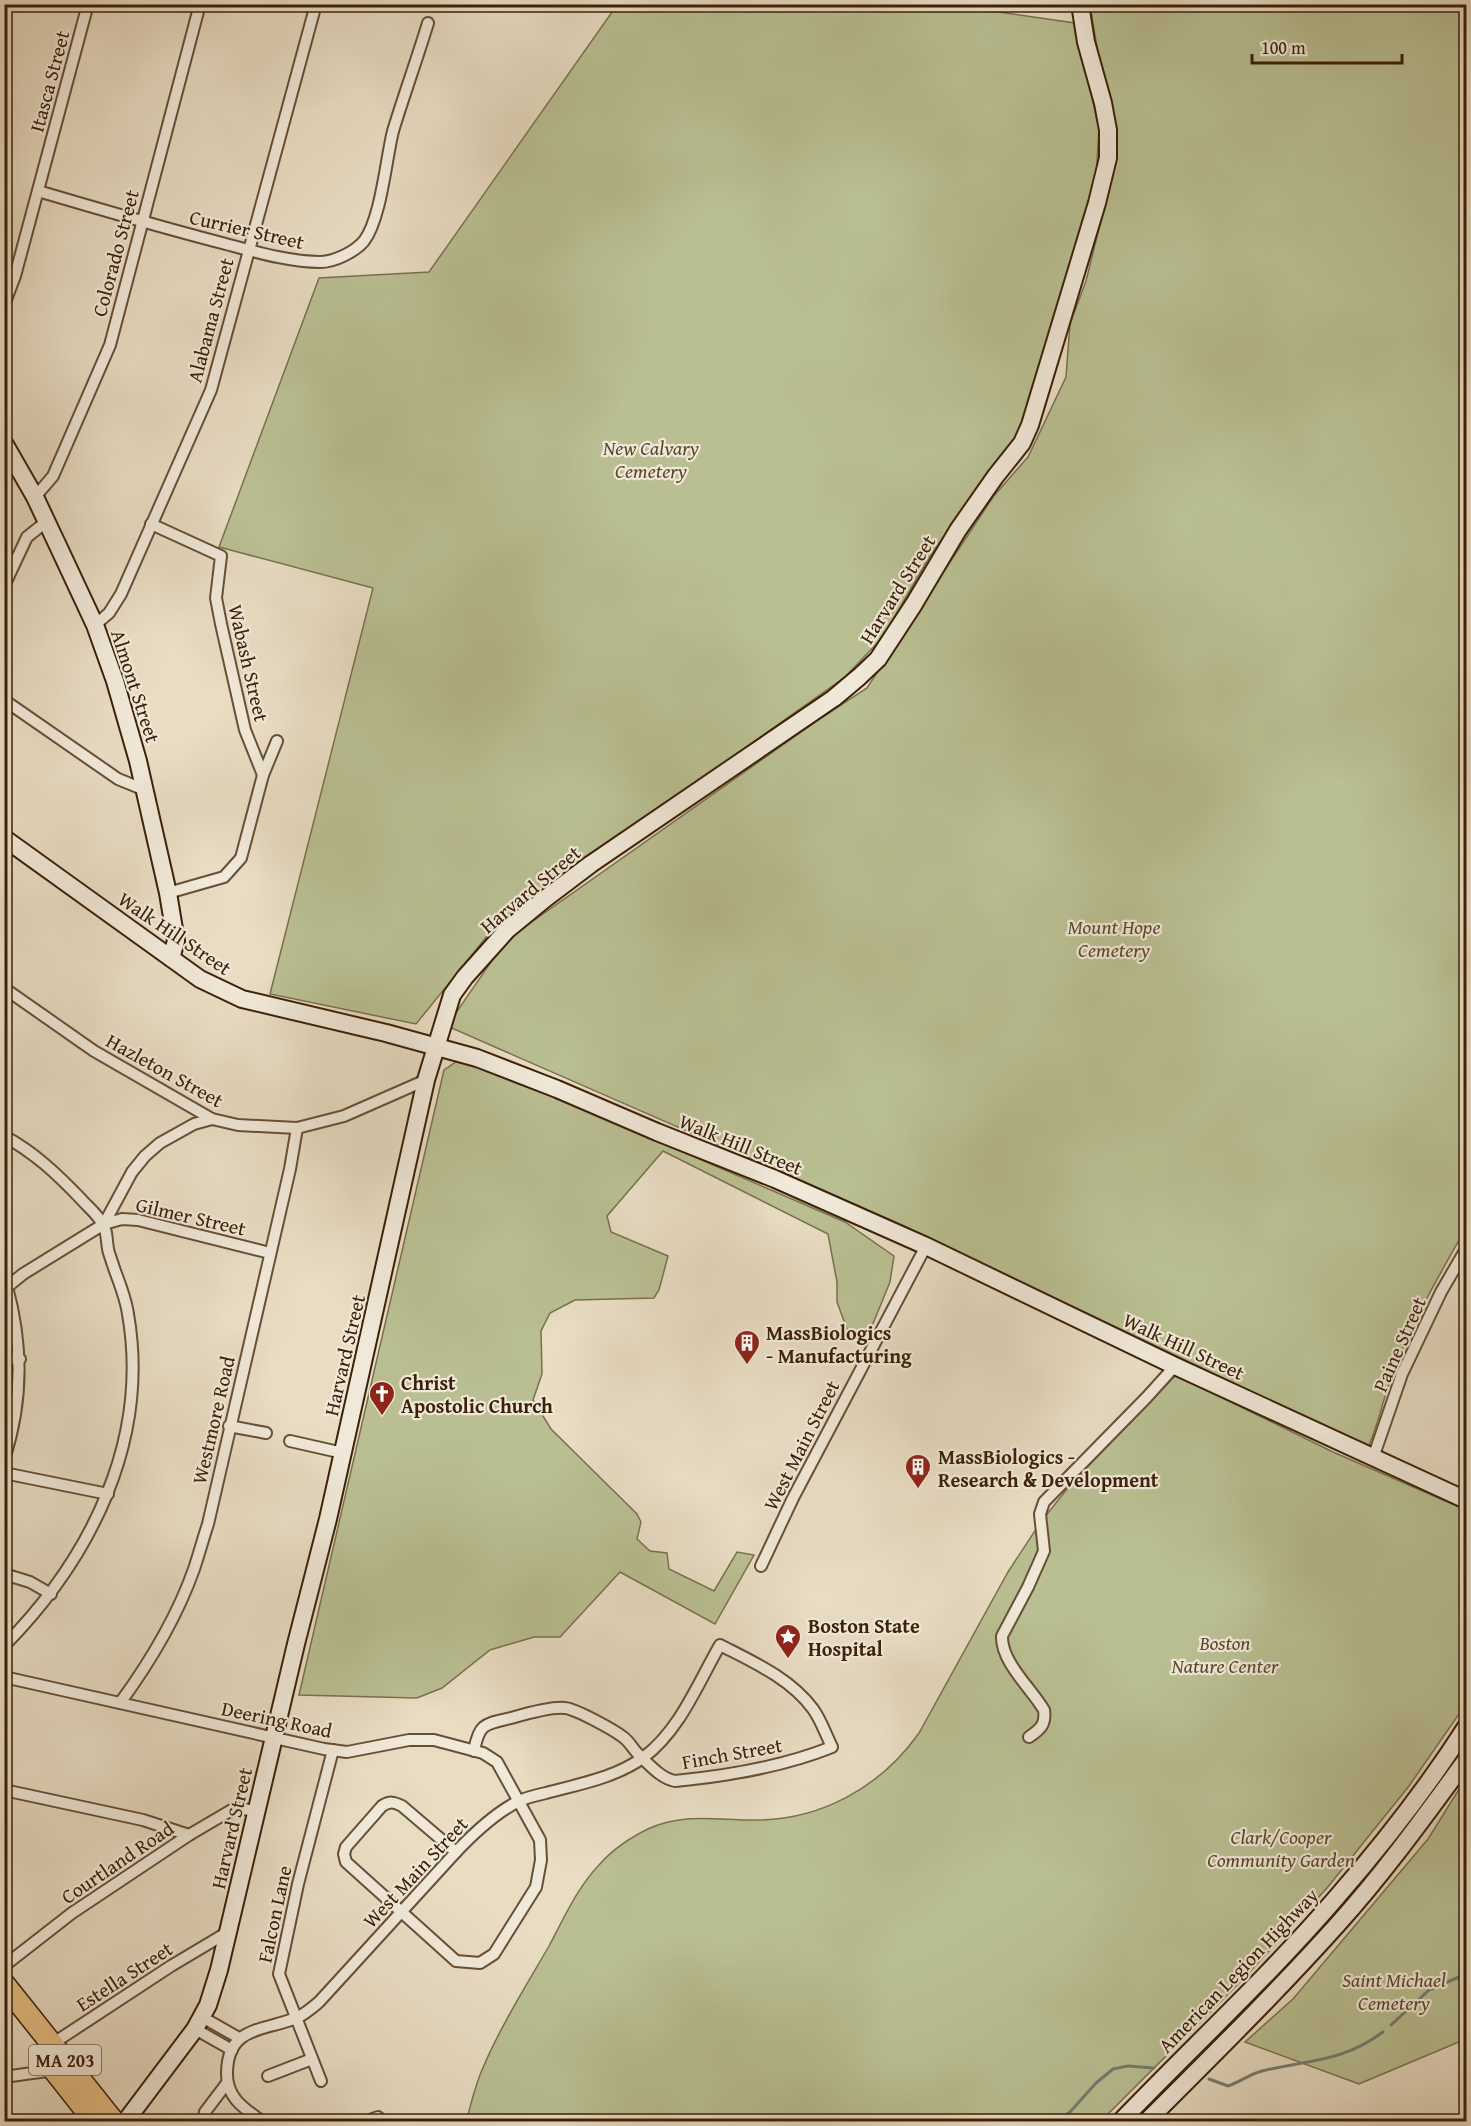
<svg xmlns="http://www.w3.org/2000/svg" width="1471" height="2126" viewBox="0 0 1471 2126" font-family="'Gentium Book Plus',serif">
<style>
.green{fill:#b9bf92;stroke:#7a704d;stroke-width:1.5}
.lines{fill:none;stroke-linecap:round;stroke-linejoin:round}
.stream{stroke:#737d70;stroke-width:3}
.street-casing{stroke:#674f37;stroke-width:14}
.secondary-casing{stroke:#3c2008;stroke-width:20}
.highway-casing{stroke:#3c2008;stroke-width:24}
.street{stroke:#f0e8d8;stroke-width:10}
.secondary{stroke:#f0e8d8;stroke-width:16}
.highway{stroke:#e4be82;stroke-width:21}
.labels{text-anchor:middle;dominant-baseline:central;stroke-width:4.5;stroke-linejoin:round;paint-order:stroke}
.shield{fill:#f0e8d8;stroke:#725c46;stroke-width:1.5}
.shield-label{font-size:18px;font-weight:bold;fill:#3c2008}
.street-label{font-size:20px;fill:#3c2008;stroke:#f0e8d8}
.park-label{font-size:20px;font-style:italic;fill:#5b482a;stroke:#f0e8d8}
.poi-label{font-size:20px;font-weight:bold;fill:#3c2008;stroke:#f0e8d8;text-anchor:start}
</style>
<rect width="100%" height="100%" fill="#e8dcc3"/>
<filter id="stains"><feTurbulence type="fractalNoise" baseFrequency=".00333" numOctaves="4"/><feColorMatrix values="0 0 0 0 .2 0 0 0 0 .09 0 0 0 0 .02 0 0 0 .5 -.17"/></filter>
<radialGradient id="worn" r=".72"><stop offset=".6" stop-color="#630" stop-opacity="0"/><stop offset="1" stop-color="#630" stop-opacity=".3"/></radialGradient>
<g class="green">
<path d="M942 4 1075 23 1099 128 1096 178 1028 405 1013 446 979 485 927 561 883 637 845 677 496 925 416 1024 270 994 373 588 219 547 319 278 429 272 617 5Z"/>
<path d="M1090 5H1466V1228C1438 1277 1409 1327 1390 1381 1382 1403 1378 1426 1368 1447L904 1226 447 1026 506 940 821 718 867 688 993 497 1028 457 1066 377 1070 324 1086 281 1111 180 1117 132 1108 87 1099 59Z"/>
<path d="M463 1057 845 1222 894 1256 890 1282 872 1326 858 1339 850 1337 837 1302V1282L828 1234 663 1151 607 1216 611 1232 668 1256 659 1290 654 1298 575 1300 550 1313 541 1331 542 1374 533 1400 551 1429 637 1514 641 1522 637 1539 650 1551 667 1553 669 1569 714 1591 737 1552 754 1555 715 1624 620 1572 560 1637H534L490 1650 442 1688 417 1698 299 1695 444 1070Z"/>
<path d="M1176 1375 1333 1452 1466 1510V1704L1409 1786 1327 1888 1245 1977 1101 2121 466 2122C471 2104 475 2086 482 2070 500 2027 526 1986 549 1946 564 1918 577 1888 599 1865 613 1849 631 1837 650 1828 687 1813 716 1820 753 1820 820 1821 881 1787 919 1733L1008 1572 1040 1523 1071 1484Z"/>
<path d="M1466 1778V2039L1359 2084 1245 2042 1293 1999 1428 1839Z"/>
</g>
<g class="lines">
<g class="stream">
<path d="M1391 2025 1429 1990 1466 1974"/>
<path d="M1209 2079 1228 2086C1240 2082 1250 2074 1262 2071 1307 2060 1343 2062 1383 2032"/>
<path d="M1055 2122 1070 2112 1096 2083 1113 2069 1128 2066 1154 2068"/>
</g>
<defs>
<g id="street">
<path d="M38 191C99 209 160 227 222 243 253 251 288 262 320 262 334 262 355 252 364 241 381 219 386 159 393 131 404 95 417 59 428 23"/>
<path d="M4 305 15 276 88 4"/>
<path d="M35 497 53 476 110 345 200 4"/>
<path d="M151 524 221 556 216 598 221 624 245 730 263 775"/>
<path d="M4 586 27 537 46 522"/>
<path d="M95 625 109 613 121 594 211 390 316 4"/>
<path d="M4 700 118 779 145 790"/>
<path d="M168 893 224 877 241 858 263 775 277 741"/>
<path d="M4 988 94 1051 212 1119 238 1125 297 1128 344 1116 426 1080"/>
<path d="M4 1136C35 1153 57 1174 81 1199 88 1207 97 1214 102 1223 108 1230 106 1244 109 1253 111 1259 113 1265 115 1271 120 1284 126 1300 128 1314 150 1440 91 1558 4 1646"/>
<path d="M104 1224 122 1219 138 1220 270 1253"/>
<path d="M4 1358 20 1359"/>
<path d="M229 1426 266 1433"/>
<path d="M290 1441 343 1453"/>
<path d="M1373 1458 1402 1374 1441 1292 1466 1249"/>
<path d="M4 1459C23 1402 23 1345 7 1287L23 1274 104 1224 132 1172 145 1156 160 1143 194 1124 212 1119"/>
<path d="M4 1473 108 1494"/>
<path d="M761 1566 793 1498 926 1246"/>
<path d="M4 1574 30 1582 51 1594"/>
<path d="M4 1677 324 1749 347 1752 409 1740H434L483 1753 497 1762 540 1840 541 1860 536 1887 494 1954 480 1963 456 1961 346 1862 344 1854 346 1847 382 1806C390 1801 394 1802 402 1806L456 1852"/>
<path d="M120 1703C150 1662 177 1617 194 1569 199 1554 203 1539 208 1524L290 1169 297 1128"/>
<path d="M1029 1737C1041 1729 1046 1724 1044 1710 1031 1688 1001 1662 1002 1636L1028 1587 1044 1551 1040 1514 1044 1502 1147 1397 1175 1366"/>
<path d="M4 1790 143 1820 189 1835"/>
<path d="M4 1966 72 1913 189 1835 235 1808 258 1811"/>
<path d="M202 2017 239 2038"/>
<path d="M195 2029 232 2050"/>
<path d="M49 2046 171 1966 228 1932"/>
<path d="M268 2076 312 2059"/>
<path d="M4 2077 54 2070"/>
<path d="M321 2081 279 1974 298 1884 333 1750"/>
<path d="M203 2122 205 2112 227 2083"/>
<path d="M263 2122C243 2108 226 2097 227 2072 228 2026 264 2031 296 2018 304 2015 312 2008 319 2002L456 1852C474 1833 495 1813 519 1801 528 1797 537 1795 546 1793 579 1784 615 1778 644 1757 680 1730 698 1683 720 1645 753 1662 790 1678 813 1709 821 1720 826 1735 832 1747 782 1767 728 1776 675 1781 660 1778 649 1764 638 1754 633 1749 629 1741 623 1737 614 1730 576 1709 565 1708 552 1706 525 1714 511 1718 485 1724 479 1723 474 1751"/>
<path d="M364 2122 378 2117 383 2122"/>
</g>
<g id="secondary">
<path d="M4 443 35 497 59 548 95 625 115 681 138 761 168 893 176 941 171 958"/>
<path d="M4 838 200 979 242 999 386 1033 477 1058 557 1089 657 1132 775 1179 926 1246 1175 1366 1466 1500"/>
<path d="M125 2122 195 2029 208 2005 219 1970 296 1644 328 1519 426 1080 452 995 465 977 507 930 546 898 591 864 834 698 859 677 878 659 914 604 958 530 995 477 1022 443 1030 425 1097 203 1108 158V130L1103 103 1086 42 1080 4"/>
<path d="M1120 2122C1192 2047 1268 1977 1336 1898 1383 1844 1427 1788 1466 1727"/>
<path d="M1146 2122C1211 2057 1276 1993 1337 1925 1384 1873 1425 1816 1466 1760"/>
</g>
<g id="highway">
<path d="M4 1984 114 2122"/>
<path d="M43 2056 95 2122"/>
</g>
</defs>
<use href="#street" class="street-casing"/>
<use href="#secondary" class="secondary-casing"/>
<use href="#highway" class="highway-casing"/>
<use href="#street" class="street"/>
<use href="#secondary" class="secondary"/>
<use href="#highway" class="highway"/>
</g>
<defs>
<symbol id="building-pin" viewBox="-11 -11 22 30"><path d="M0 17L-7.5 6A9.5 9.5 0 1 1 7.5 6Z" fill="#8f2418" stroke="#f0e8d8"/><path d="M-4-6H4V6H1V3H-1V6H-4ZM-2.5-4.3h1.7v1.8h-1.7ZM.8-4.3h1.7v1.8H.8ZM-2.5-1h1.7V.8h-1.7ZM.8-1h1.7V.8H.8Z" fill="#fff"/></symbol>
<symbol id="church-pin" viewBox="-11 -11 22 30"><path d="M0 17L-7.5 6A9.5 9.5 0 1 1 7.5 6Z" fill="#8f2418" stroke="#f0e8d8"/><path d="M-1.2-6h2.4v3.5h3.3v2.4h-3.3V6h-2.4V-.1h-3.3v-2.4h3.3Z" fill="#fff"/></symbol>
<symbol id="sight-pin" viewBox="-11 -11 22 30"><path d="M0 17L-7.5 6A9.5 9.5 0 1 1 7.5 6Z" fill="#8f2418" stroke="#f0e8d8"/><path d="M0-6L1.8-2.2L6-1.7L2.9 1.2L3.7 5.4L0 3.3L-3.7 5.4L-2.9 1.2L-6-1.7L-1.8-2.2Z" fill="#fff"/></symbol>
</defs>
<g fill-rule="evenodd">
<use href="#building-pin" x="732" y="1328" width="30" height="40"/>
<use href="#church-pin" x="367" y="1379" width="30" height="40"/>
<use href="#building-pin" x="903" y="1452" width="30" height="40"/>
<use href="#sight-pin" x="773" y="1622" width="30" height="40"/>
</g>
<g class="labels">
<rect class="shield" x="29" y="2045" width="72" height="30" rx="4.5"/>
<g class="shield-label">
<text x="65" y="2060">MA 203</text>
</g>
<g class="street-label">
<text transform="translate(49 81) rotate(-75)">Itasca Street</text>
<text transform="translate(247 229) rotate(13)">Currier Street</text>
<text transform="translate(115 253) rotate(-75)">Colorado Street</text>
<text transform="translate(210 320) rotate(-75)">Alabama Street</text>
<text transform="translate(897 589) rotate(-58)">Harvard Street</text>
<text transform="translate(249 663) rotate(77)">Wabash Street</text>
<text transform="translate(136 686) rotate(72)">Almont Street</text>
<text transform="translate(530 889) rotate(-40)">Harvard Street</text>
<text transform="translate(175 933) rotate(34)">Walk Hill Street</text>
<text transform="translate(165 1070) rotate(29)">Hazleton Street</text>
<text transform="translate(741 1144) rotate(22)">Walk Hill Street</text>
<text transform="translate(191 1216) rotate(13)">Gilmer Street</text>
<text transform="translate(1399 1344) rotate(-66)">Paine Street</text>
<text transform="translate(1184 1346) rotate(25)">Walk Hill Street</text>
<text transform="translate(344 1355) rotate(-77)">Harvard Street</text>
<text transform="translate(213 1420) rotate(-77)">Westmore Road</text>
<text transform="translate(801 1445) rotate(-63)">West Main Street</text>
<text transform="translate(277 1719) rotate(12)">Deering Road</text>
<text transform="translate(732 1753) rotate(-10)">Finch Street</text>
<text transform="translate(231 1828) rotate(-77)">Harvard Street</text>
<text transform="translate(117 1862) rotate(-34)">Courtland Road</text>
<text transform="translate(415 1872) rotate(-47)">West Main Street</text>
<text transform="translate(274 1914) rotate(-78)">Falcon Lane</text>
<text transform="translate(1238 1970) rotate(-46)">American Legion Highway</text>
<text transform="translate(124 1976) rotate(-33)">Estella Street</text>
</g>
<g class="park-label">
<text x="651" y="447">New Calvary<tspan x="651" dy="23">Cemetery</tspan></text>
<text x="1114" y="926">Mount Hope<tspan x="1114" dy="23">Cemetery</tspan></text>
<text x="1225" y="1642">Boston<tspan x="1225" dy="23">Nature Center</tspan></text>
<text x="1281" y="1836">Clark/Cooper<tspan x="1281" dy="23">Community Garden</tspan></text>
<text x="1394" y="1979">Saint Michael<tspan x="1394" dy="23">Cemetery</tspan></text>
</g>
<g class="poi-label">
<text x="766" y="1332">MassBiologics<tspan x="766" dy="23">- Manufacturing</tspan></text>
<text x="401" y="1382">Christ<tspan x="401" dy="23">Apostolic Church</tspan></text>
<text x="938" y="1456">MassBiologics -<tspan x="938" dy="23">Research &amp; Development</tspan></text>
<text x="808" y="1625">Boston State<tspan x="808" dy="23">Hospital</tspan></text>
</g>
</g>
<rect width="1471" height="2126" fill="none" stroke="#e8dcc3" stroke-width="24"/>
<rect x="6" y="6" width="1459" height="2114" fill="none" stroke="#3c2008" stroke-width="3"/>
<rect x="12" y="12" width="1447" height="2102" fill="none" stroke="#3c2008" stroke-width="1.5"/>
<path d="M1252 54v9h150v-9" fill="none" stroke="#3c2008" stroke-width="3"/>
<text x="1261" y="54" font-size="18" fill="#3c2008" stroke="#f0e8d8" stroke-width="4.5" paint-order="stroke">100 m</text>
<rect width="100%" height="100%" filter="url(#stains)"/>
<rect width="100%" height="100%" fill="url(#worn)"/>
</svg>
